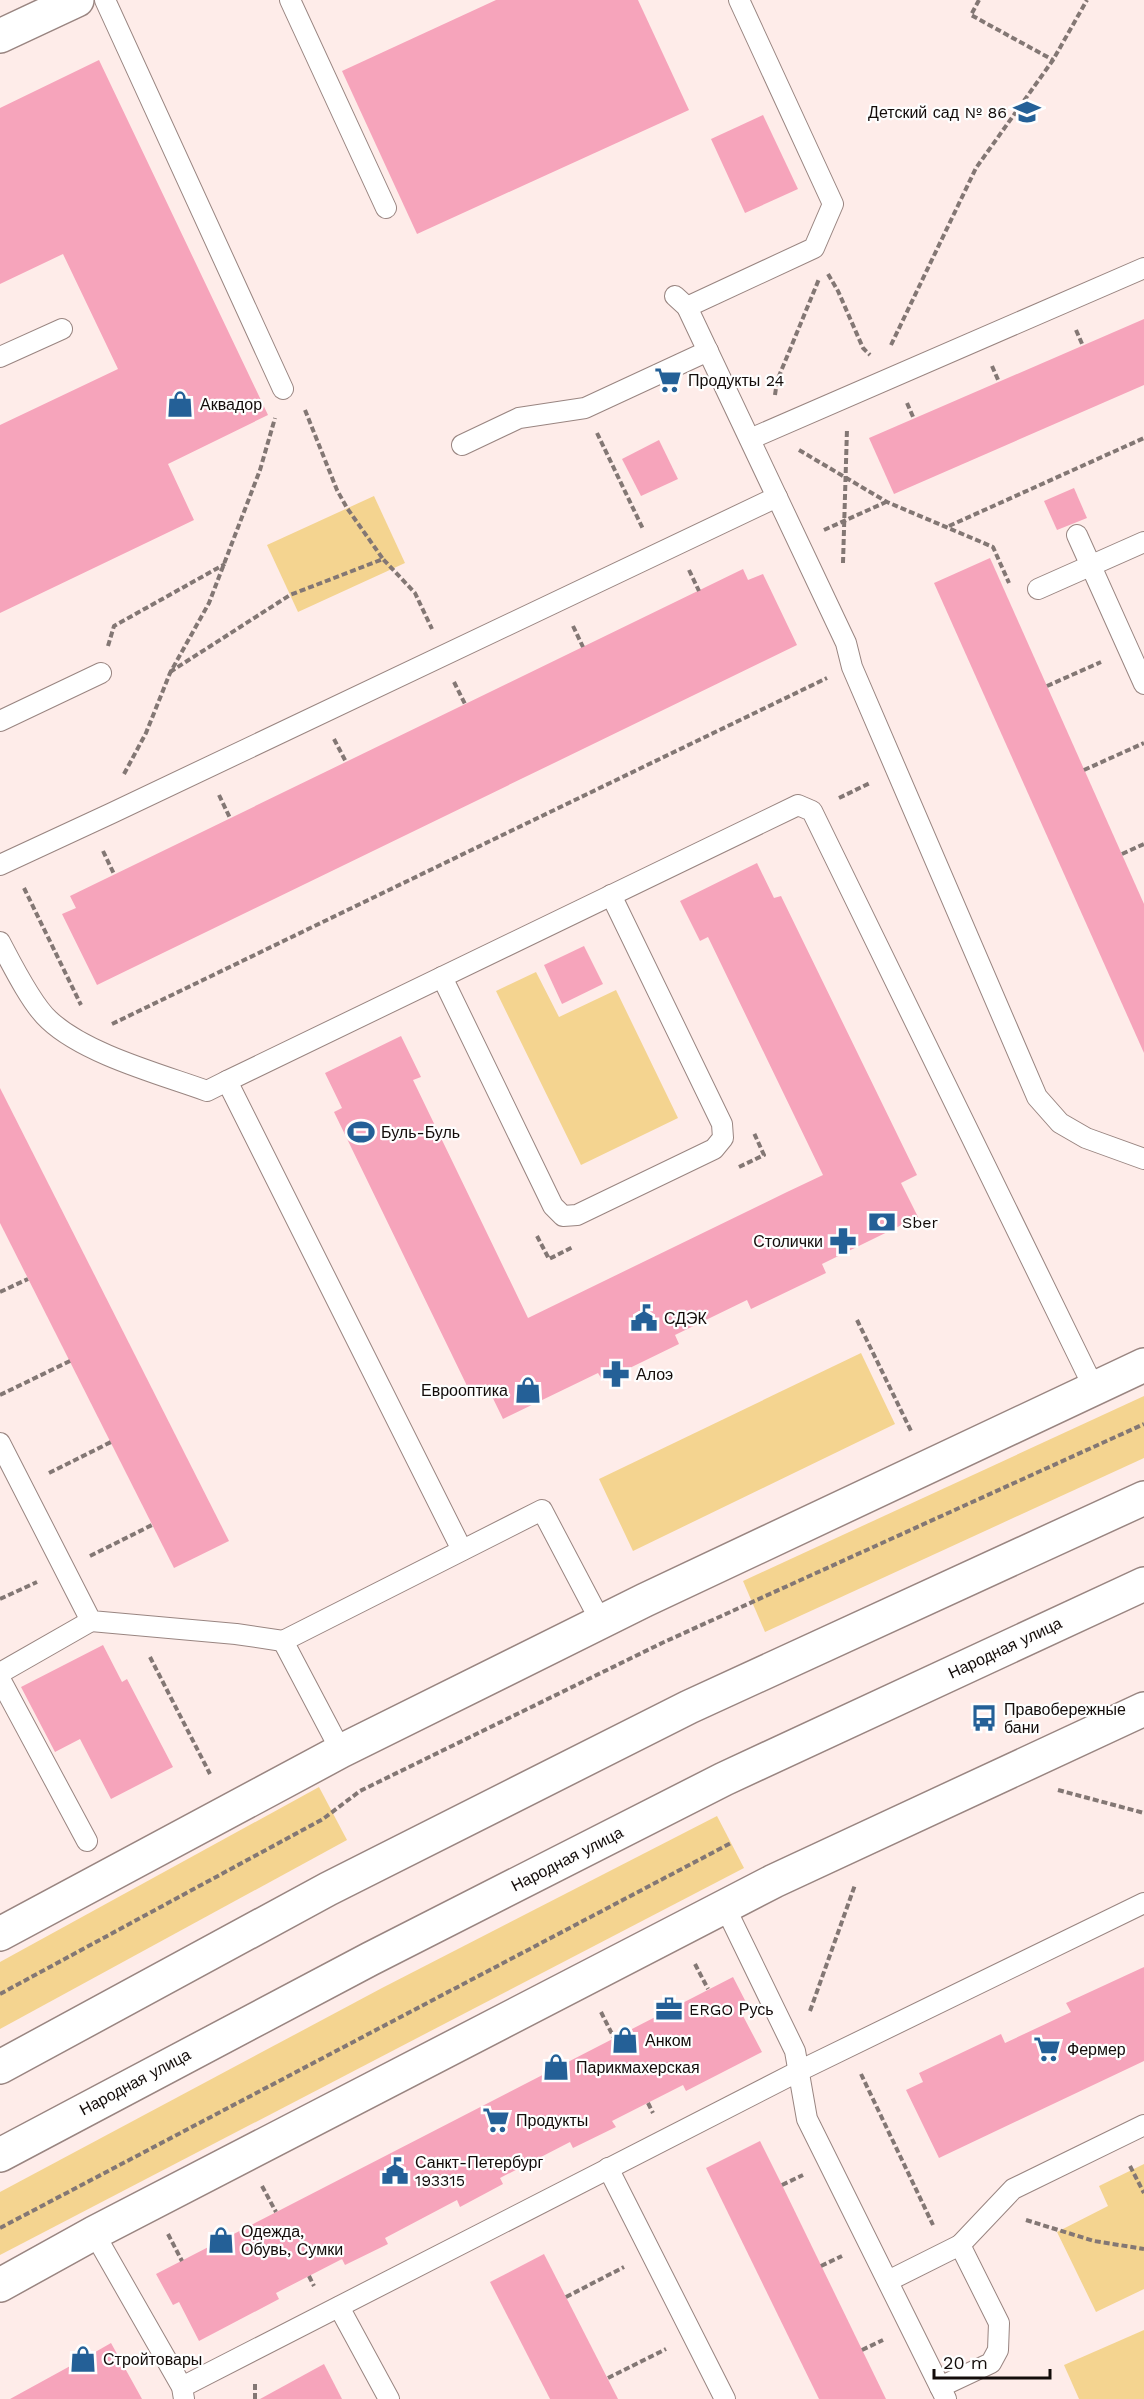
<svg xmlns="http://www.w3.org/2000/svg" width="1144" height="2399" viewBox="0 0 1144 2399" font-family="'Work Sans',sans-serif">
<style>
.green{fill:#f4d490}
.building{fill:#f6a4bb}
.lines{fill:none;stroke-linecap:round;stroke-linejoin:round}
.lane-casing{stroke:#998581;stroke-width:22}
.street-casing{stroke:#998581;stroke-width:36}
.primary-casing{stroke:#998581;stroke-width:36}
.path{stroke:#837774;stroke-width:4;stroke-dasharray:6 3;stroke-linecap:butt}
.lane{stroke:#fff;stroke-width:20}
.street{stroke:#fff;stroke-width:33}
.primary{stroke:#fff;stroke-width:33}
.labels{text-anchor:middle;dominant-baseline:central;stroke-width:4.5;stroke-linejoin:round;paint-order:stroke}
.poi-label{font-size:16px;fill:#130c0a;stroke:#fefefe;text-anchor:start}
.street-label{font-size:16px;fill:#130c0a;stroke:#fefefe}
</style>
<rect width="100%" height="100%" fill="#feece9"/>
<g class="green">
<path d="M374 496 405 563 298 612 267 545Z"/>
<path d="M536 972 559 1017 616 990 678 1118 581 1165 496 991Z"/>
<path d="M861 1353 895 1424 633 1551 599 1479Z"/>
<path d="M1144 1396V1458L765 1632 743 1581Z"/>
<path d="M319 1787 347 1840 0 2029V1962Z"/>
<path d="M717 1816 744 1868 0 2255V2192L382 1988Z"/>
<path d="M1144 2164V2289L1096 2312 1057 2232 1108 2206 1099 2186Z"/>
<path d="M1144 2330V2399H1079L1064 2365Z"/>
</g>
<g class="building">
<path d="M496 0H638L689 110 417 234 342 71Z"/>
<path d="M99 60 268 415 168 464 194 520 0 613V425L118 369 63 254 0 284V108Z"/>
<path d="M763 115 798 189 745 213 711 139Z"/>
<path d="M1144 319V385L894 494 869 438Z"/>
<path d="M659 440 678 479 641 496 622 459Z"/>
<path d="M1074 488 1087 518 1057 530 1044 501Z"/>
<path d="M990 558 1144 904V1053L934 583Z"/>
<path d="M743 569 748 580 763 574 797 645 97 985 62 914 76 908 70 896Z"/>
<path d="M757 863 774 898 781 896 917 1175 901 1183 918 1217 822 1264 826 1273 751 1309 747 1300 675 1335 679 1344 603 1381 598 1373 503 1419 486 1384 470 1392 334 1112 342 1108 325 1073 401 1036 421 1077 413 1080 528 1318 787 1192 823 1175 708 937 700 941 680 901Z"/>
<path d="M584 946 603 984 562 1004 544 965Z"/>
<path d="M0 1088 229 1541 174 1568 0 1223Z"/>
<path d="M103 1645 122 1682 127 1679 173 1767 111 1799 80 1739 55 1752 21 1687Z"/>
<path d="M1144 1967V2061L939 2158 906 2090 923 2082 919 2073 1001 2034 1005 2043 1071 2012 1066 2003Z"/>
<path d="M733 1977 750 2010 742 2014 762 2052 686 2091 683 2085 612 2121 616 2127 573 2148 570 2142 500 2178 503 2184 460 2207 457 2200 385 2238 388 2244 345 2265 342 2259 276 2293 279 2299 199 2341 179 2302 173 2305 156 2274Z"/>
<path d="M760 2141 782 2185 886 2399H819L706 2168Z"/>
<path d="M544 2254 566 2297 618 2399H550L490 2282Z"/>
<path d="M111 2343 142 2399H10L83 2359Z"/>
<path d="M324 2364 342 2399H260Z"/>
</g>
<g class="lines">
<defs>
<g id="lane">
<path d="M105 0 283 389"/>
<path d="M290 0 386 208"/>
<path d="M675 296 687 307 846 643 852 667 1037 1097 1060 1123 1086 1138 1144 1159"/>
<path d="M687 307 814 248 833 204 739 0"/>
<path d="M0 357 62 329"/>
<path d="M750 439 1144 268"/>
<path d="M462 445 519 418 585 408 708 351"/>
<path d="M1077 535 1144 684"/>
<path d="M1038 589 1144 542"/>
<path d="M0 721 101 673"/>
<path d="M0 865 112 813 777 497"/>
<path d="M0 942C11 963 32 1005 49 1020 85 1054 160 1074 207 1091L227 1081 462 1550"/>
<path d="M442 977 553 1206 563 1216 577 1215 714 1149 723 1138 722 1124 611 895"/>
<path d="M227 1081 798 805 812 811 1094 1388"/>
<path d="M0 1443 91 1621 236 1634 283 1641 542 1510 601 1622"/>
<path d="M283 1641 341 1751"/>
<path d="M0 1673 91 1621"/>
<path d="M0 1679 87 1841"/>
<path d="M725 1907 795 2051 807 2119 946 2399"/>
<path d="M608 2168 725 2399"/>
<path d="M94 2233 182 2387 184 2399"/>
<path d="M960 2245 1013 2189 1144 2125"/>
<path d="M888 2281 960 2245 999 2323 998 2350 991 2363 940 2387"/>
<path d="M339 2307 389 2399"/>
<path d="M182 2387 799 2071 1144 1903"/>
</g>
<g id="street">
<path d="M0 36 77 0"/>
<path d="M0 1934 341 1751 645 1600 1144 1365"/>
<path d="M0 2285 94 2233 774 1881 1144 1709"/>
</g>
<g id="primary">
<path d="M0 2067 328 1889 689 1707 1144 1498"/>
<path d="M0 2155 370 1959 724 1779 1144 1584"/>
</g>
</defs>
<use href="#lane" class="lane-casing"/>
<use href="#street" class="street-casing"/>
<use href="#primary" class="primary-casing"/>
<g class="path">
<path d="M979 0 971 15 1053 60"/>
<path d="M828 274 838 291 863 348 870 355"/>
<path d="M1076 330 1083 346"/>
<path d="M891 345 976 168 1053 60 1087 0"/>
<path d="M992 366 999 382"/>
<path d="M775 395 777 381 819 279"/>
<path d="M907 403 914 419"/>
<path d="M305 410 337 490 347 508 383 559"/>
<path d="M597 433 643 529"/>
<path d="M799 450 887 502 993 547 1009 583"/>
<path d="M949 526 1144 438"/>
<path d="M824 530 886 502"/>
<path d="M843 563 847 429"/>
<path d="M689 570 699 591"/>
<path d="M573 626 583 647"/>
<path d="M108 646 114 626 225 564"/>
<path d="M170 672 290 595 383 559 415 593 432 629"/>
<path d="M454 682 465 704"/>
<path d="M1047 686 1101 662"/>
<path d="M334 739 346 762"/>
<path d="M1084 770 1144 743"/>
<path d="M124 774 146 733 170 673 209 603 260 470 275 418"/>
<path d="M219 795 230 818"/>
<path d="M839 798 870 783"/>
<path d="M103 851 114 874"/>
<path d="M1122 854 1144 844"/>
<path d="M24 888 81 1005"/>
<path d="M112 1024 827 678"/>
<path d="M739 1167 764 1155 754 1133"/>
<path d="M537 1236 549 1259 573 1247"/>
<path d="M0 1292 28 1279"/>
<path d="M857 1320 912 1433"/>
<path d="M0 1395 70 1361"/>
<path d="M49 1473 111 1442"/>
<path d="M90 1556 152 1525"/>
<path d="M0 1599 37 1582"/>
<path d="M150 1657 210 1774"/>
<path d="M1058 1790 1144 1813"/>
<path d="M695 1964 708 1989"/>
<path d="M0 1994 323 1819 360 1791 662 1643 1144 1424"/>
<path d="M810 2011 855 1885"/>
<path d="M601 2012 614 2038"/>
<path d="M861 2074 933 2225"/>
<path d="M648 2103 653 2113"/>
<path d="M1130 2166 1144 2193"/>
<path d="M782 2185 803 2175"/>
<path d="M262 2186 276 2212"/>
<path d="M1026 2220 1094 2241 1144 2249"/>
<path d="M0 2228 731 1843"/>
<path d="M168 2234 182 2261"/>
<path d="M821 2266 842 2256"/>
<path d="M309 2276 314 2286"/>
<path d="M566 2297 624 2267"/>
<path d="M862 2350 883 2340"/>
<path d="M608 2378 666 2349"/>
<path d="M255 2399V2382"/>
</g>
<use href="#lane" class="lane"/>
<use href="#street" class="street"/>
<use href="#primary" class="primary"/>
</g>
<defs>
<symbol id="school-bare" viewBox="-9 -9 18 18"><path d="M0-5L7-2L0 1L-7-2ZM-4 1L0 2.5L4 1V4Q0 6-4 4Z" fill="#246097" stroke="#fefefe" stroke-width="2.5" paint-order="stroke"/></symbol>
<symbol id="supermarket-bare" viewBox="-9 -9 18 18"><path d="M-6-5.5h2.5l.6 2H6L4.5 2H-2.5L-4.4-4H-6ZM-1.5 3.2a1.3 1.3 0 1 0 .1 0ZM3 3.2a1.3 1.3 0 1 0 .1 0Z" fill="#246097" stroke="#fefefe" stroke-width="2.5" paint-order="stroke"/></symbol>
<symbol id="shop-bare" viewBox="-9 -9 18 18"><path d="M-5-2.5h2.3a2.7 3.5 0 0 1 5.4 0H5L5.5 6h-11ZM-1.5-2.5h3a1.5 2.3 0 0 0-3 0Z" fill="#246097" stroke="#fefefe" stroke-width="2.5" paint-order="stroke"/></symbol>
<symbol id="stadium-bare" viewBox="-9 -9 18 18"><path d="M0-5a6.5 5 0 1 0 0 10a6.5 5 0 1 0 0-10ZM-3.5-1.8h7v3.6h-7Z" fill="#246097" stroke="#fefefe" stroke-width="2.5" paint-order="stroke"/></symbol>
<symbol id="bank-bare" viewBox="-9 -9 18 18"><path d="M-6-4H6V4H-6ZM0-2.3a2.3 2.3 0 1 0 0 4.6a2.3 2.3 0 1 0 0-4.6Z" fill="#246097" stroke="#fefefe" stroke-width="2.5" paint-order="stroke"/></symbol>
<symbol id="pharmacy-bare" viewBox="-9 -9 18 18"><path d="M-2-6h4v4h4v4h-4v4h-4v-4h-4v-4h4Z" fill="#246097" stroke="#fefefe" stroke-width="2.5" paint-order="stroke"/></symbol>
<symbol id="civic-bare" viewBox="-9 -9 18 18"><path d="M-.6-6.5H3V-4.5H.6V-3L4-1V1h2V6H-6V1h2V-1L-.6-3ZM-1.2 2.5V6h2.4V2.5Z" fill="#246097" stroke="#fefefe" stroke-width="2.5" paint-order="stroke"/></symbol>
<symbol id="bus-bare" viewBox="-9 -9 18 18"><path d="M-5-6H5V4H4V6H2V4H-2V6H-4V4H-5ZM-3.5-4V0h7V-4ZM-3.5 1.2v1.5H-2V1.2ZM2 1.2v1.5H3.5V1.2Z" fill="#246097" stroke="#fefefe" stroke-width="2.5" paint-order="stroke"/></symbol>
<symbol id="office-bare" viewBox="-9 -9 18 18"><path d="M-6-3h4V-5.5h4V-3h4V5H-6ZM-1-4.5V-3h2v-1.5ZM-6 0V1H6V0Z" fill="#246097" stroke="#fefefe" stroke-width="2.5" paint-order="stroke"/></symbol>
</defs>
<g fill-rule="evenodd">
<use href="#school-bare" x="1008" y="93" width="38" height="38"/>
<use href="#supermarket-bare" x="649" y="361" width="38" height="38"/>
<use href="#shop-bare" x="161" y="385" width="38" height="38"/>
<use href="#stadium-bare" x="342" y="1113" width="38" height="38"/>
<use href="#bank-bare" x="863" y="1203" width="38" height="38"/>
<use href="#pharmacy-bare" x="824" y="1222" width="38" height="38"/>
<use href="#civic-bare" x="625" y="1299" width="38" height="38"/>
<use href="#pharmacy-bare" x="597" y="1355" width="38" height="38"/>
<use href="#shop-bare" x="509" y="1371" width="38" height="38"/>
<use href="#bus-bare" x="965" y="1699" width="38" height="38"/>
<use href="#office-bare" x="650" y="1990" width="38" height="38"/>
<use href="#shop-bare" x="606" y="2021" width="38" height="38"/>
<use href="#supermarket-bare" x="1028" y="2030" width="38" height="38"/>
<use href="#shop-bare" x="537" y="2048" width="38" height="38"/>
<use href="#supermarket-bare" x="477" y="2101" width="38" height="38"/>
<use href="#civic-bare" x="376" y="2152" width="38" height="38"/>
<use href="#shop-bare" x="202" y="2221" width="38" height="38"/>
<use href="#shop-bare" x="64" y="2340" width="38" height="38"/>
</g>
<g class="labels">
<g class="poi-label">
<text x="1007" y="112" text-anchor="end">Детский сад № 86</text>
<text x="688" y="380">Продукты 24</text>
<text x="200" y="404">Аквадор</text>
<text x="381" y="1132">Буль-Буль</text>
<text x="902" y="1222">Sber</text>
<text x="823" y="1241" text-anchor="end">Столички</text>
<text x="664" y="1318">СДЭК</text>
<text x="636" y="1374">Алоэ</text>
<text x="508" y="1390" text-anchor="end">Еврооптика</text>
<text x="1004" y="1709">Правобережные<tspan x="1004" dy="18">бани</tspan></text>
<text x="689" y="2009">ERGO Русь</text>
<text x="645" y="2040">Анком</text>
<text x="1067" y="2049">Фермер</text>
<text x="576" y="2067">Парикмахерская</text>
<text x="516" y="2120">Продукты</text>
<text x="415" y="2162">Санкт-Петербург<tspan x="415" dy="18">193315</tspan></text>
<text x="241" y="2231">Одежда,<tspan x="241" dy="18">Обувь, Сумки</tspan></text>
<text x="103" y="2359">Стройтовары</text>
</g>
<g class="street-label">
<text transform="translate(1005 1648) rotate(-25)">Народная улица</text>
<text transform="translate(567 1859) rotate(-27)">Народная улица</text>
<text transform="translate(135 2082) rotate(-28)">Народная улица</text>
</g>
</g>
<path d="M934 2369v9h116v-9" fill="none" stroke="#130c0a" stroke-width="3"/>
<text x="943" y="2369" font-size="18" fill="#130c0a" stroke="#fefefe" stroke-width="4.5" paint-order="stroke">20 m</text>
</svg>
